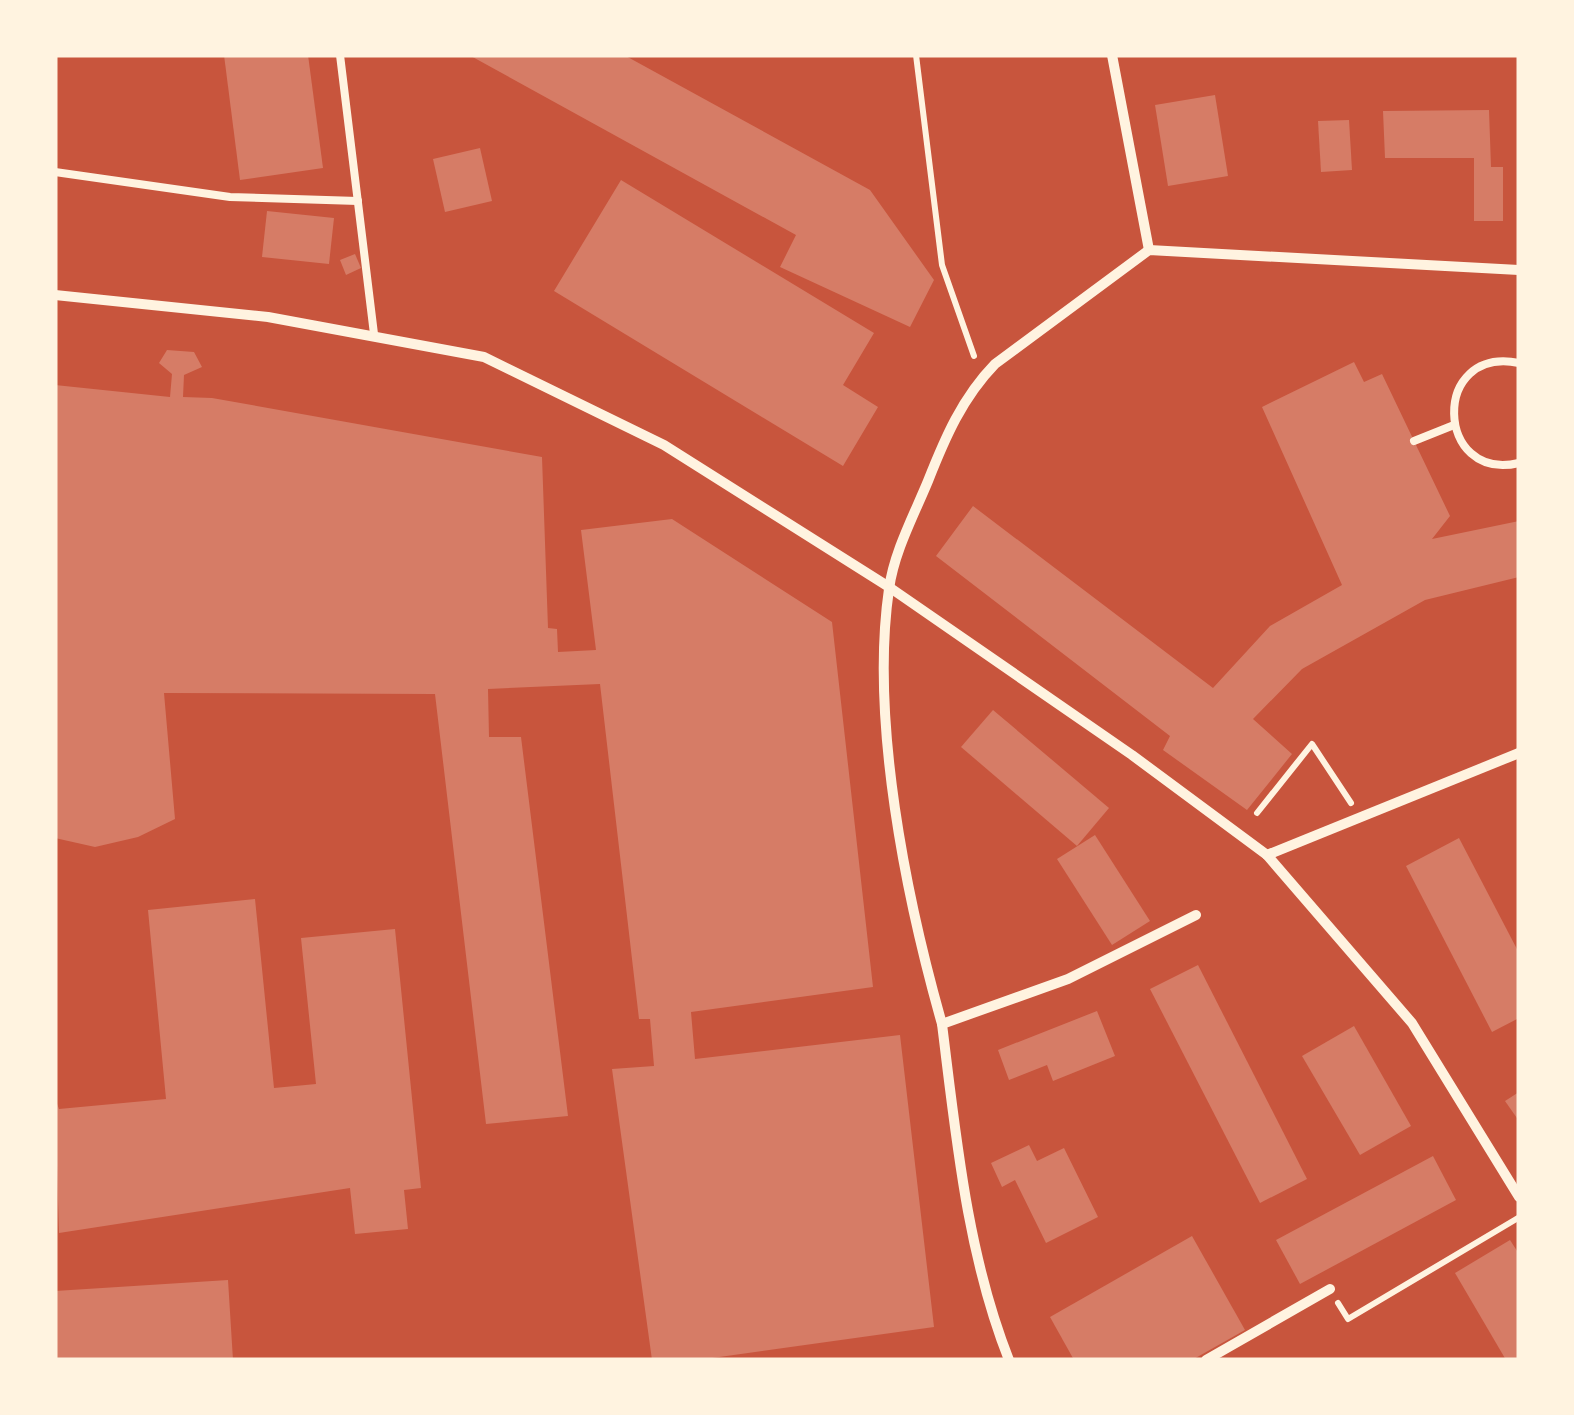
<svg xmlns="http://www.w3.org/2000/svg" width="1574" height="1415" viewBox="0 0 1574 1415" font-family="Raleway,sans-serif">
<style>
.building{fill:#d67c66}
.lines{fill:none;stroke-linecap:round;stroke-linejoin:round}
.path{stroke:#fff3e0;stroke-width:6}
.service{stroke:#fff3e0;stroke-width:8}
.minor{stroke:#fff3e0;stroke-width:10}
</style>
<rect width="100%" height="100%" fill="#c8553d"/>
<g class="building">
<path d="M224 55H308L323 168 240 180Z"/>
<path d="M469 55H624L870 190 934 280 910 327 780 267 796 235Z"/>
<path d="M1215 95 1228 176 1168 186 1155 105Z"/>
<path d="M1489 110 1491 167H1503V221H1474V158H1385L1383 111Z"/>
<path d="M1349 120 1352 170 1321 172 1318 121Z"/>
<path d="M480 148 492 201 445 212 433 159Z"/>
<path d="M621 180 874 333 843 385 878 407 843 466 554 291Z"/>
<path d="M267 211 334 218 329 264 262 257Z"/>
<path d="M355 254 361 268 346 275 340 260Z"/>
<path d="M167 350 194 352 202 367 184 375 183 397 212 398 542 457 548 628 557 629 558 652 596 650 581 530 672 519 832 622 873 987 691 1012 695 1059 900 1035 934 1327 698 1360H652L612 1069 654 1066 650 1019H639L600 684 488 689 489 737H521L568 1116 486 1124 435 694 164 693 175 819 138 837 95 847 55 838V385L170 397 172 374 159 363Z"/>
<path d="M1354 362 1364 382 1382 374 1450 516 1432 539 1519 521V577L1425 600 1302 669 1253 719 1292 754 1247 810 1163 750 1170 736 936 556 973 506 1213 688 1270 626 1342 585 1262 407Z"/>
<path d="M993 710 1109 808 1077 846 961 747Z"/>
<path d="M1095 835 1150 921 1112 945 1057 859Z"/>
<path d="M1459 838 1519 953V1018L1492 1032 1406 866Z"/>
<path d="M255 899 274 1088 316 1084 301 938 395 929 421 1188 404 1190 408 1229 355 1234 350 1188 59 1233 55 1098 59 1109 166 1099 148 910Z"/>
<path d="M1198 965 1307 1179 1260 1203 1150 989Z"/>
<path d="M1097 1011 1115 1056 1053 1081 1047 1065 1009 1080 998 1050Z"/>
<path d="M1354 1026 1411 1126 1360 1155 1302 1056Z"/>
<path d="M1519 1092V1121L1505 1101Z"/>
<path d="M1029 1145 1037 1161 1064 1148 1098 1217 1046 1243 1015 1180 1002 1187 991 1163Z"/>
<path d="M1433 1156 1456 1200 1300 1284 1276 1240Z"/>
<path d="M1192 1236 1245 1330 1192 1360H1074L1050 1317Z"/>
<path d="M1510 1240 1519 1254V1360H1506L1455 1273Z"/>
<path d="M228 1280 233 1360H55V1291Z"/>
</g>
<g class="lines">
<g class="path">
<path d="M916 55 942 265 974 356"/>
<path d="M1257 813 1312 744 1351 803"/>
<path d="M1338 1303 1348 1319 1518 1218"/>
</g>
<g class="service">
<path d="M340 55 374 334"/>
<path d="M55 172 230 197 358 201"/>
<path d="M1519 363C1430 345 1435 483 1519 463"/>
<path d="M1414 441 1454 425"/>
</g>
<g class="minor">
<path d="M1112 55 1149 250"/>
<path d="M55 295 268 317 484 357 664 445 889 587 1132 755 1267 855 1412 1023 1519 1197"/>
<path d="M1267 855 1519 753"/>
<path d="M942 1024C906 897 870 720 889 589 894 552 914 515 928 481 945 438 962 398 995 364L1149 250 1519 270"/>
<path d="M1009 1360C967 1254 956 1136 942 1024L1068 979 1196 915"/>
<path d="M1206 1360 1330 1289"/>
</g>
</g>
<rect width="1574" height="1415" fill="none" stroke="#fff3e0" stroke-width="115"/>
</svg>
